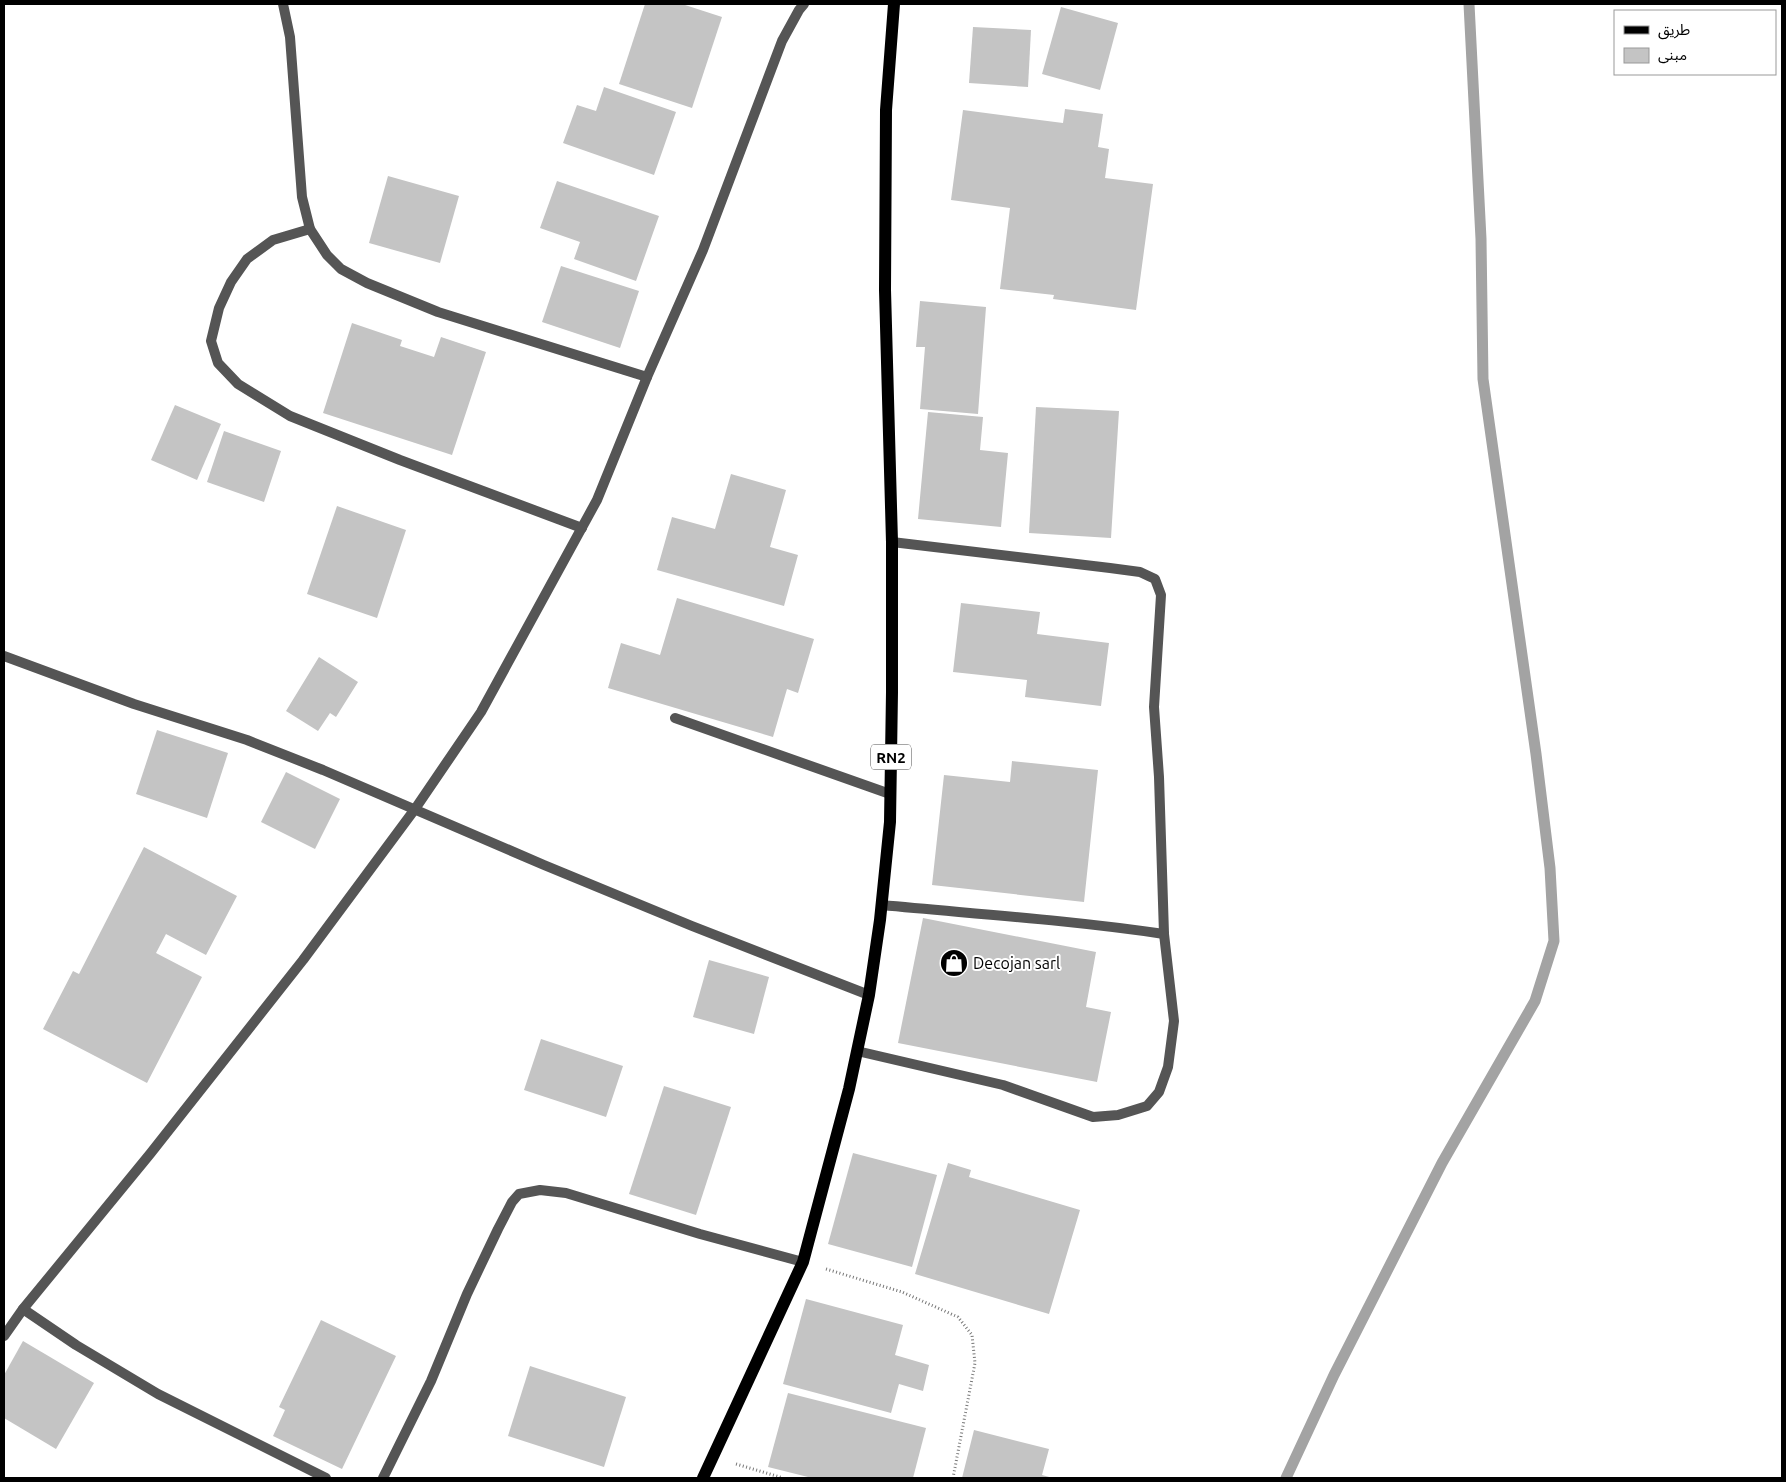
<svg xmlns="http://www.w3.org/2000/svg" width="1786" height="1482" viewBox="0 0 1786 1482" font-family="Ubuntu,'Noto Sans Arabic',sans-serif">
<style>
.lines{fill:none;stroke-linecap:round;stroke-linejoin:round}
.stream{stroke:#a3a3a3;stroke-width:11}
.building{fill:#c4c4c4}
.path{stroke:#777;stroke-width:3;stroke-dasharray:1 2.5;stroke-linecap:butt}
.lane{stroke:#555;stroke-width:10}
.street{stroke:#555;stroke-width:10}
.primary{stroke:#000;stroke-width:12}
.labels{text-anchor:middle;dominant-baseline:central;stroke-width:4;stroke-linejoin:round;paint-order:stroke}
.shield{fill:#fff;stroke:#4c4c4c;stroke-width:1}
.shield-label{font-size:15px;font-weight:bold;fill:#000}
.poi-label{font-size:16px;fill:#000;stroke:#fff;text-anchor:start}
</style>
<rect width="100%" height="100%" fill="#fff"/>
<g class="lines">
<path class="stream" d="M1286 1478 1334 1375 1442 1163 1535 1001 1554 941 1550 868 1536 754 1483 379 1481 239 1469 4"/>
</g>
<g class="building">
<path d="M645 4H682L722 17 692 108 619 84Z"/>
<path d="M1061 7 1118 23 1100 90 1042 74Z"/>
<path d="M973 27 1031 30 1028 87 969 83Z"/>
<path d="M604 87 676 112 654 175 563 143 577 105 596 111Z"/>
<path d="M1065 109 1103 114 1098 147 1109 149 1105 178 1153 184 1136 310 1053 299 1054 295 1000 289 1010 208 951 200 963 110 1063 123Z"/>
<path d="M388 176 459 196 440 263 369 243Z"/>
<path d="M557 181 659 216 636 281 574 259 580 242 540 228Z"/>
<path d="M561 266 639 291 620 348 542 322Z"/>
<path d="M920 301 986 307 978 414 920 409 925 347H916Z"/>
<path d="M352 323 402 340 400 346 434 357 441 337 486 352 452 455 323 413Z"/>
<path d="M175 405 221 424 197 480 151 460Z"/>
<path d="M1036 407 1119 411 1111 538 1029 533Z"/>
<path d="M928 412 983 417 980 450 1008 453 1001 527 918 519Z"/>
<path d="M224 431 281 451 264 502 207 482Z"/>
<path d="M731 474 786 490 770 547 798 555 784 606 657 570 672 517 715 529Z"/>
<path d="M337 506 406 530 377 618 307 594Z"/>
<path d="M677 598 814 639 798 693 787 689 773 737 608 688 621 643 660 655Z"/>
<path d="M961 603 1040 612 1037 634 1109 643 1101 706 1025 697 1027 680 953 672Z"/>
<path d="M319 657 358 682 336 717 330 713 318 731 286 711Z"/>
<path d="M157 730 228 753 207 818 136 794Z"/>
<path d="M1012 761 1098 770 1084 902 932 885 944 775 1010 782Z"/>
<path d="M286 772 340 799 315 849 261 822Z"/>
<path d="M144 847 237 896 206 955 166 934 156 953 202 977 147 1083 43 1029 73 971 79 974Z"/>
<path d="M923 918 1096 952 1086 1007 1111 1012 1097 1082 898 1043Z"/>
<path d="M709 960 769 977 754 1034 693 1017Z"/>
<path d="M541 1039 623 1066 606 1117 524 1090Z"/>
<path d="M664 1086 731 1107 696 1215 629 1194Z"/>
<path d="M853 1153 937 1175 912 1267 828 1244Z"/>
<path d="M948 1163 971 1170 969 1177 1080 1210 1049 1314 915 1274Z"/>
<path d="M806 1299 903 1325 895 1355 929 1365 923 1391 899 1384 891 1413 783 1384Z"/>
<path d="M321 1320 396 1356 342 1469 273 1436 285 1410 279 1407Z"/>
<path d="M23 1341 94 1383 56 1449 4 1418V1375Z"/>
<path d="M530 1366 626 1397 604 1467 508 1436Z"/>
<path d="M788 1393 926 1428 913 1478H812L768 1467Z"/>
<path d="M974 1430 1049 1449 1042 1475 1053 1478H962Z"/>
</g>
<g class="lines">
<g class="path">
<path d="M826 1269 902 1292 958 1317 972 1335 975 1363 953 1478"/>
<path d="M736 1464 783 1478"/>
</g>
<g class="lane">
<path d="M283 4 290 37 302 197 310 229 327 255 341 269 367 283 438 312 647 377"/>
<path d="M310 229 273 240 247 259 231 282 219 308 211 341 218 363 238 384 290 416 400 460 582 528"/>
<path d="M675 718 890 794"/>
<path d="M882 905C976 914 1070 920 1164 934"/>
</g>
<g class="street">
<path d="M4 656 134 704 247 740 323 770 544 865 692 926 869 995"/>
<path d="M857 1051 1003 1085 1093 1117 1118 1115 1147 1106 1159 1092 1168 1067 1174 1021 1164 934 1159 777 1154 707 1161 595 1155 579 1140 572 1110 568 892 542"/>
<path d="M23 1309 76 1345 158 1394 326 1478"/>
<path d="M4 1336 23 1309 150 1154 303 960 415 809 481 712 597 500 647 377 703 250 782 41 799 10 804 4"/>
<path d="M383 1478 431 1381 467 1294 498 1229 512 1202 519 1194 540 1190 566 1193 700 1234 803 1262"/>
</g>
<path class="primary" d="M703 1478 803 1262 849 1089 869 995 880 920 890 822 892 692V542L885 290 886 110 894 4"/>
</g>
<defs>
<symbol id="shop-disc" viewBox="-11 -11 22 22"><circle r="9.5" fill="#000" stroke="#fff"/><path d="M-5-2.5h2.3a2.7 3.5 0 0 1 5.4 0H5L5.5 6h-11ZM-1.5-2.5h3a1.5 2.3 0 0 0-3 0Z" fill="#fff"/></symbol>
</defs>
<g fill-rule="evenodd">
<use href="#shop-disc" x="938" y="947" width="32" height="32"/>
</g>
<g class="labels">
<rect class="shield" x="871" y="744.5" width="40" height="25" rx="4"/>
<g class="shield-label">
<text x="891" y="757">RN2</text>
</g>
<g class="poi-label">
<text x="973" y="963">Decojan sarl</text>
</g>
</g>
<rect width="1786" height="1482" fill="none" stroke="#000000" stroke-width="10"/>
<rect x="1614" y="10" width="162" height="65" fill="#ffffff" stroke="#999999"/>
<rect x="1624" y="26" width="25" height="8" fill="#000000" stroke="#999999"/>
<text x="1658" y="35" font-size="15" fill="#000000">طريق</text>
<rect x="1624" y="48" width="25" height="15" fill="#c4c4c4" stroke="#999999"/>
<text x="1658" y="60" font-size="15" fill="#000000">مبنى</text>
</svg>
